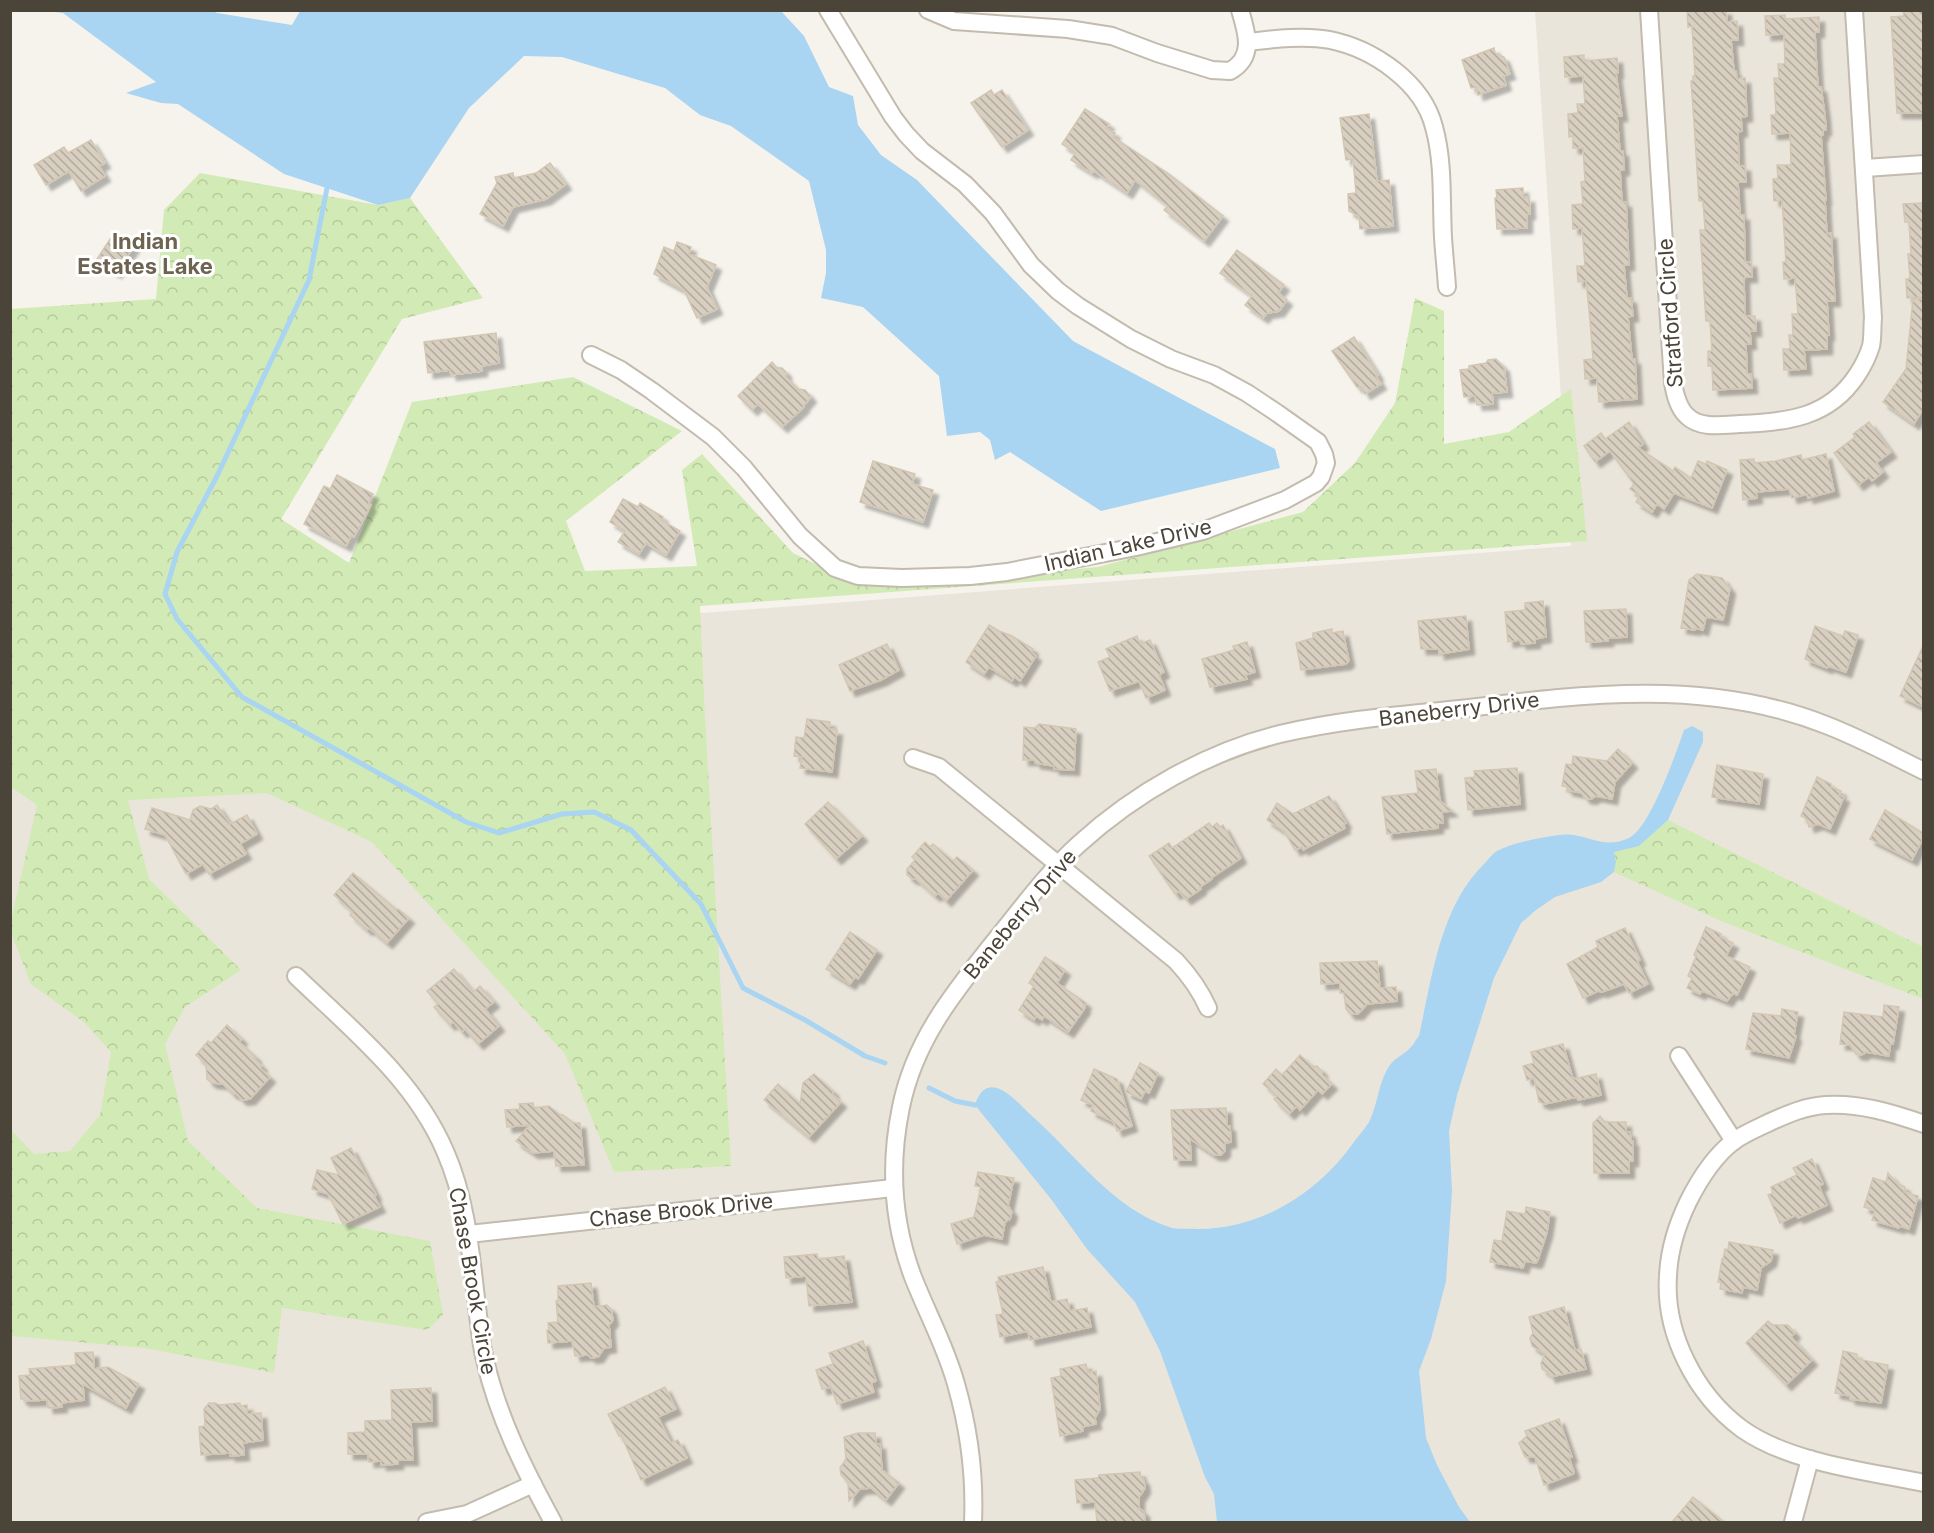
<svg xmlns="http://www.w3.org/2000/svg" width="1934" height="1533" viewBox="0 0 1934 1533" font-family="Inter,sans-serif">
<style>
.residential{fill:#eae5da}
.forest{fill:url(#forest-crowns)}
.water{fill:#a9d4f2}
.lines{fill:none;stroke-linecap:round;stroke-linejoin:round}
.stream{stroke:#a9d4f2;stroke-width:5}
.building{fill:url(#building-back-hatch);stroke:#d3c7b4;stroke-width:1.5;filter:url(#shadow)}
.street-casing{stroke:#c2bbae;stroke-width:20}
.street{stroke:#fff;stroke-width:16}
.labels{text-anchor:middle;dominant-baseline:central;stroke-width:6;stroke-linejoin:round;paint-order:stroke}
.street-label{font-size:21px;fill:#4b4439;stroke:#fff}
.neighbourhood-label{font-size:22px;font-weight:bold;fill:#6e6250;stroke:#fff}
</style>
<defs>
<pattern id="forest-crowns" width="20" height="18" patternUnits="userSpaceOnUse" patternTransform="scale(1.5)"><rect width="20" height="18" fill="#d2eab5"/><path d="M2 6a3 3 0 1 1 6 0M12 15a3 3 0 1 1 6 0" fill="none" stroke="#b6ca9c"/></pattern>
<pattern id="building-back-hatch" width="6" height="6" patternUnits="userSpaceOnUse" patternTransform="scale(1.5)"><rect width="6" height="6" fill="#d8cfc1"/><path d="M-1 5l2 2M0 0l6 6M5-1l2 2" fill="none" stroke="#b1aa9e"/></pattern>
<filter id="shadow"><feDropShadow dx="5.5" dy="5.5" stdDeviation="1.5" flood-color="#0004"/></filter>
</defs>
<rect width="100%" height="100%" fill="#f6f3ec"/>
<path class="residential" d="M1535 11H1923V1522H11V661L715 612 1571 546Z"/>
<g class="forest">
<path d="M200 173 378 205 410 198 483 298 402 319 281 519 349 563 412 402 573 377 682 431 566 521 585 571 697 566 682 470 702 454 793 553 854 583 985 578 1098 567 1303 512 1355 463 1395 403 1415 298 1444 311V444L1509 432 1571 389 1587 541 700 606 705 718 731 1166 614 1172 565 1054 372 842 267 793 128 800 149 879 241 970 185 1007 165 1044 188 1141 257 1208 430 1241 443 1315 427 1330 282 1308 274 1373 145 1348 11 1336 10 1129 34 1154 70 1151 100 1115 111 1052 85 1023 31 984 11 933V921L37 805 11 787V309L156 299 164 210Z"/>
<path d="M1668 820 1923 947V999L1721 921 1614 872 1616 862 1614 852 1639 846Z"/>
</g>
<g class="water">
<path d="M300 11H781L804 36 829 87 853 96 858 125 881 155 917 180 1073 341 1275 449 1280 468 1101 511 1010 452 995 460 990 440 980 432 947 436 939 376 863 307 821 298 826 273V250L809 181 731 126 700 115 665 88 562 57 524 56 469 108 410 198 378 205 284 174 178 104 161 103 126 93 156 82 63 13 47 11H213L217 13 292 25Z"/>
<path d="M1692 726 1703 732V742L1668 820 1639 846 1614 852 1616 862 1614 872 1601 882 1555 897 1536 910 1521 923 1494 978 1457 1095 1449 1131 1452 1191 1446 1281 1431 1339 1419 1371 1426 1438 1437 1465 1459 1507 1470 1522H1217L1214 1494 1205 1477 1160 1351 1135 1302 1087 1249 1051 1199 975 1105C978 1095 984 1084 997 1088 1011 1093 1022 1107 1032 1116 1076 1155 1112 1208 1169 1227 1177 1230 1188 1228 1196 1229 1260 1230 1318 1193 1354 1142 1359 1135 1366 1128 1370 1120 1378 1103 1379 1080 1390 1065 1396 1057 1405 1054 1411 1047 1414 1044 1416 1039 1419 1036 1432 978 1440 907 1484 864 1488 860 1492 854 1497 851 1515 842 1539 838 1559 835 1585 831 1602 851 1629 838 1650 828 1676 753 1684 730Z"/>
</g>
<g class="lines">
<g class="stream">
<path d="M327 188 309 280 217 476 177 552 165 594 177 619 242 697 466 822 499 833 562 814 594 812 631 830 701 904 743 988 805 1020 865 1056 885 1063"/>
<path d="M929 1088 955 1101 975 1105"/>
</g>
</g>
<g class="building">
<path d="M1687 10H1726L1727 22 1737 21 1738 40H1731L1734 71H1736L1737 79 1745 78 1747 116 1741 117 1742 131 1738 132 1739 166H1745L1746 182H1738L1740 215H1744L1745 262H1751L1752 277H1745L1744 280 1745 316H1755L1756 331H1750L1751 344H1746L1747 374H1751L1752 388 1713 390 1712 366H1708V351H1712L1710 321H1706L1700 230H1705L1703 201H1699L1694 122 1691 81H1693V76H1695L1692 26 1688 27Z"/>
<path d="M1923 10V113H1897L1891 17 1904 16 1903 12Z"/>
<path d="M1785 15V19L1819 17V32H1815L1816 55 1818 87H1821L1825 115 1826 130H1823V135H1821L1826 200 1825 201 1827 234 1831 233 1835 301H1827L1829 335H1827V349L1804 350 1806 369 1784 370 1783 349H1790L1789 335H1793L1792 314H1798L1795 278 1784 279 1783 262H1786L1782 200 1774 201 1773 179H1778L1777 165H1791L1790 133 1772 134 1771 115H1776L1774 78H1779L1778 64H1785L1784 34 1766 35 1765 16Z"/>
<path d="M1494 48 1495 53 1504 57 1510 74 1503 76 1506 85 1478 95 1476 87 1471 88 1462 60Z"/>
<path d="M1584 55V61L1617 58 1618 73H1616L1622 116H1617L1620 151H1623L1624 170H1620L1622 202H1626L1629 265H1624L1627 298H1631L1633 316 1628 317 1632 360 1635 359 1637 399 1599 402 1597 378 1585 379 1584 360 1593 359 1590 320 1586 281 1578 282 1577 266H1585L1582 228 1573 229 1572 205 1583 204 1581 182 1585 181 1583 148H1573V136L1569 137 1568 114 1578 113 1577 104H1585L1583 76 1565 77 1564 57Z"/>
<path d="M991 90 994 95 1002 90 1028 130 1002 147 971 103Z"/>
<path d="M1085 109 1109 124 1106 128 1115 133 1113 137 1169 174 1223 216 1204 241 1164 210 1168 206 1135 180 1127 193 1094 171 1092 173 1071 160 1075 153 1062 144Z"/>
<path d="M1369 114 1377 181 1389 180 1393 226 1360 229 1359 216 1349 211 1348 194 1356 193 1353 159 1346 160 1340 118Z"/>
<path d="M91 140 105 163 99 166 105 176 81 191 69 171 46 185 34 165 64 147 68 153Z"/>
<path d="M550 163 566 184 546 199 513 207 503 226 480 214 497 183 495 177 513 173 514 178 536 173Z"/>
<path d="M1523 188V198L1529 197 1530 214H1527V228L1497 229 1495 198H1497L1496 190Z"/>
<path d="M1923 203V297L1907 298 1906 279H1910L1908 254H1911L1909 222H1905L1903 204Z"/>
<path d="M114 233 134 246 116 273 97 259Z"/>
<path d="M677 242 691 247 689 254 716 265 707 287 717 309 697 318 684 290 654 274 664 247 674 251Z"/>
<path d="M1237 250 1284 285 1278 293 1287 300 1279 311 1267 313 1263 318 1245 305 1252 296 1220 273Z"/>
<path d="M1913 299H1923V409L1914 424 1883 402 1906 369Z"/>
<path d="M496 333 499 363 482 366V371L451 375 450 370 428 373 424 342Z"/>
<path d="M1354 337 1378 375 1376 376 1381 384 1365 394 1361 387H1357L1332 351Z"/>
<path d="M1496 359 1504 367 1507 392 1492 393 1493 404 1477 405 1475 396 1464 397 1460 370 1469 369V366L1486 363 1488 360Z"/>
<path d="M772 362 777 368H782L786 372V377L798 389 805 390 811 397 803 406 804 407 782 427 758 404 752 410 738 396Z"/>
<path d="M1629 422 1643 444 1638 448 1673 471 1675 467 1691 478 1698 461 1706 464 1707 461 1727 470 1712 508 1674 493 1664 509 1657 504 1652 512 1636 502 1640 496 1630 489 1634 484 1610 451 1595 462 1584 446 1601 433 1605 439Z"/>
<path d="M1869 422 1891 452 1876 463 1883 472 1872 481 1869 477 1858 485 1834 453 1855 437 1853 434Z"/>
<path d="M1826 454 1834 491 1808 498 1807 494 1792 498 1789 489 1756 492 1757 498 1743 500 1740 460 1754 459V463L1776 461 1801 455 1802 460Z"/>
<path d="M873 461 915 474 912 484 933 490 923 522 860 502Z"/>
<path d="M337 475 373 494 368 504 371 505 354 537 351 536 346 546 304 524 324 486 330 489Z"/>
<path d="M623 499 638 507 640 503 663 517 661 520 680 531 666 555 646 543 639 554 618 542 625 531 610 522Z"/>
<path d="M1697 574 1722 578 1730 589 1723 620 1706 617 1703 630 1695 628V630L1681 628 1689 580Z"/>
<path d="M1543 601 1546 637 1535 639V643L1521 644 1520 640 1508 642 1505 612 1525 610V603Z"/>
<path d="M1626 609 1627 637 1608 638V641L1586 642 1584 611Z"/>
<path d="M1466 616 1469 649 1439 654V649H1421L1418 621Z"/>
<path d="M989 625 999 631 1012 636 1033 649 1031 652 1036 656 1020 681 1014 677 1012 681 989 667 984 674 966 662Z"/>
<path d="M1815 626 1843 636 1845 631 1858 635 1846 672 1828 666 1827 668 1805 659Z"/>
<path d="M1332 629V633L1343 631 1349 661 1346 664 1301 670 1296 643 1313 638V633Z"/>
<path d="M1137 636 1140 644 1150 640 1164 672 1159 675 1165 690 1146 698 1139 681 1110 691 1098 662 1110 657 1106 649Z"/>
<path d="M1247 642 1255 672 1245 675 1247 679 1210 687 1202 659 1234 650 1233 646Z"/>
<path d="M887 644 899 670 881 680 850 691 839 665Z"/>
<path d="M1923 646V707L1900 696Z"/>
<path d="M807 719 830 722 829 729 837 730 832 772 800 768 802 757 794 756 796 737 804 738Z"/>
<path d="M1039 724 1076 729 1074 770 1054 769V766L1035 763V760H1023L1024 727 1035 728Z"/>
<path d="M1618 749 1632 763 1615 782 1612 799 1596 796 1591 799 1585 798 1582 793 1567 790 1568 787 1562 786 1566 764 1572 765 1573 756 1607 761Z"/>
<path d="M1717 765 1763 774 1759 804 1712 797Z"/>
<path d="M1517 768 1520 804 1468 810 1465 778 1475 777 1474 771Z"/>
<path d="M1436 769 1440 801 1452 811 1442 812 1443 823H1438V828L1387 834 1382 797 1418 793 1415 771Z"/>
<path d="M1817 777 1831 784V787L1841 791 1839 795 1844 797 1830 829 1818 824 1809 827 1807 819 1801 816Z"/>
<path d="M1329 796 1346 823 1343 825 1345 828 1303 850 1302 847 1295 850 1284 831 1267 820 1277 803 1293 814Z"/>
<path d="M828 802 862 836 836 859 805 824Z"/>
<path d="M217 805 230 824 247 815 257 834 240 844 246 854 209 874 203 864 186 874 165 835 145 829 152 808 190 820 193 810 200 806 211 809Z"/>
<path d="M1885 810 1923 833V838L1912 860 1870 839Z"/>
<path d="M1209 823 1212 827 1217 823 1220 827 1223 825 1241 858 1211 878 1212 879 1200 887 1201 889 1186 899 1179 891 1175 894 1149 856 1169 843 1172 848Z"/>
<path d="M925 842 930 847 933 844 953 861 957 857 973 870 946 901 938 893 935 896 916 879H912L907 875V869L915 860 912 857Z"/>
<path d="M353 873 397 910 398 909 409 918 387 943 369 928 367 930 350 915 353 912 334 895Z"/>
<path d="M1706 927 1721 934 1720 937 1733 943 1726 956 1750 967 1737 995 1733 993 1727 1001 1702 991 1700 994 1687 988 1692 978 1688 976 1696 956 1694 955Z"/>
<path d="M1625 928 1640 960 1637 961 1648 984 1629 993 1624 984 1602 992 1598 991 1583 998 1567 964 1598 947 1596 941Z"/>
<path d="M850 932 877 950 858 979 855 977 850 984 826 969Z"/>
<path d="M1045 957 1065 970 1057 983 1086 1003 1084 1006 1085 1008 1068 1032 1044 1016 1042 1020 1036 1016 1034 1020 1019 1010 1034 986 1029 983Z"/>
<path d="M1377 961 1380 988 1396 987 1397 1001 1367 1004 1358 1014H1350L1346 1009 1344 993H1340V983L1321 984 1320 963Z"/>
<path d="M454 969 473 992 480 986 494 1002 485 1009 499 1026 478 1044 465 1029 462 1032 453 1022 450 1025 434 1007 438 1004 427 991Z"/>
<path d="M1884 1005 1899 1007 1893 1044H1890L1889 1056 1866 1052 1862 1055 1856 1054 1850 1045 1840 1044 1844 1012 1883 1017Z"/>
<path d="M1782 1009 1798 1012 1794 1034 1796 1036 1789 1058 1746 1049 1753 1013 1781 1016Z"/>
<path d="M227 1025 242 1039 239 1042 256 1057 254 1058 262 1066 260 1068 270 1077 250 1099 242 1100 235 1093 233 1094 223 1084 212 1083 207 1079 206 1064 196 1055 208 1041 211 1043Z"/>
<path d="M1563 1044 1573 1079 1596 1074 1601 1095 1578 1100 1577 1097 1545 1104 1539 1102 1534 1078 1527 1080 1523 1066 1534 1063 1531 1052Z"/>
<path d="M1300 1055 1313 1067 1317 1066 1322 1071V1075L1332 1084 1322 1094 1318 1090 1300 1110 1297 1106 1289 1114 1274 1099 1277 1096 1263 1084 1276 1069 1282 1075Z"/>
<path d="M1140 1063 1158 1073 1149 1093 1145 1091 1141 1099 1126 1092Z"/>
<path d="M1094 1069 1117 1079 1132 1126 1117 1131 1114 1122 1091 1111 1093 1105 1081 1100Z"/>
<path d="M814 1074 834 1092 832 1094 841 1102 809 1137 764 1100 778 1084 800 1104 803 1083Z"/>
<path d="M533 1103 534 1108 549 1106 560 1115H563L574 1123H580L584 1165 556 1166 554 1151 533 1153 516 1141 530 1125 507 1127 505 1110 520 1109 519 1104Z"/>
<path d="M1226 1108 1227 1126H1230L1231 1142 1225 1143V1151L1221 1155H1214L1190 1139 1191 1160H1174L1171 1110Z"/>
<path d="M1600 1116 1605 1122H1626V1132H1630L1631 1141H1633V1161H1629V1173H1594L1593 1123Z"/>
<path d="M351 1148 376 1195 374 1196 380 1207 343 1224 328 1194 312 1189 317 1170 339 1175 331 1158Z"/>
<path d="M1812 1159 1823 1184 1819 1186 1827 1205 1798 1218 1796 1215 1780 1223 1768 1195 1773 1193 1771 1187 1797 1175 1793 1168Z"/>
<path d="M978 1172 1014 1178 1008 1206 1012 1212 1010 1219 1005 1222 1002 1239 984 1235 957 1244 951 1224 974 1217 981 1187 975 1186Z"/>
<path d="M1888 1173 1898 1184 1905 1187 1904 1192 1918 1196 1909 1229 1900 1226 1899 1228 1872 1220 1875 1211 1864 1207 1873 1178 1886 1182Z"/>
<path d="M1526 1207 1550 1212 1547 1232 1538 1260 1536 1263 1525 1261 1523 1268 1490 1262 1494 1240 1502 1241 1507 1211 1525 1214Z"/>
<path d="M1729 1242 1773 1250 1771 1261 1761 1268 1757 1290 1743 1287 1742 1293 1720 1289 1721 1282H1718L1722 1259 1723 1260 1725 1249 1728 1250Z"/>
<path d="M817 1254 818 1259 844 1256 852 1302 809 1306 806 1276 786 1278 784 1257Z"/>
<path d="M1043 1267 1051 1302 1067 1299 1070 1311 1087 1308 1091 1327 1030 1340 1028 1331 1000 1337 996 1315 1003 1314 996 1282 999 1281 998 1277Z"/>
<path d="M591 1283 594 1307 607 1305 611 1309 613 1320 609 1325 611 1347 604 1348 598 1357 591 1358 588 1355 575 1356 572 1341 548 1343 547 1330H549L548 1323 558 1322 556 1301H558V1286Z"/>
<path d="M1564 1307 1575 1350 1581 1349 1586 1369 1550 1377 1549 1373 1542 1369 1541 1363 1545 1354 1532 1346 1530 1338 1533 1333 1529 1317Z"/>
<path d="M1768 1321 1773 1325H1788L1795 1333 1791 1337 1812 1360 1786 1385 1746 1343Z"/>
<path d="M863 1341 876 1381 871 1383 874 1392 837 1404 831 1387 822 1389 816 1370 833 1364 829 1353Z"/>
<path d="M1843 1351 1857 1354V1359L1888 1365 1881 1403 1850 1399V1396L1835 1393Z"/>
<path d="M93 1352 94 1369 108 1367 139 1384 126 1408 83 1384 84 1400 61 1403 62 1407 48 1408 47 1400 24 1401V1399H21L19 1376 30 1375 29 1369 76 1365 75 1353Z"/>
<path d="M1086 1364 1088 1373 1096 1371 1100 1409 1095 1418 1096 1424 1082 1427 1083 1431 1060 1436 1051 1378 1061 1376 1060 1369Z"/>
<path d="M665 1387 676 1409 658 1417 671 1443 678 1440 687 1458 641 1480 621 1435 619 1436 608 1414Z"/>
<path d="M431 1388 432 1421 411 1422 413 1460H398V1464L381 1465V1461L369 1462 368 1454H348V1433L365 1432V1421L392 1420 391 1390Z"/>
<path d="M209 1403H215L219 1405 240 1403V1406L247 1405V1414L261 1413 263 1440 243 1443 244 1455 230 1456V1453L201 1455 199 1427 205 1426 204 1409Z"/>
<path d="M1559 1419 1572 1457 1569 1458 1574 1472 1573 1474 1544 1485 1535 1457H1525L1519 1443 1527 1436 1525 1431Z"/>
<path d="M858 1433H875L876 1444H880L882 1470 899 1483 886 1500 871 1488 860 1489 849 1501 848 1482 841 1475 840 1468 846 1459 844 1437Z"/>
<path d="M1140 1472 1141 1478 1144 1480 1145 1488 1139 1497V1508L1144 1512 1145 1522H1097L1095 1502 1077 1503 1075 1480 1098 1478 1099 1475Z"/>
<path d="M1693 1497 1724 1522H1672Z"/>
</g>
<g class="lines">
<defs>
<g id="street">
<path d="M928 10 954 21 1068 29 1112 36 1157 53 1212 70 1230 71C1255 57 1247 33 1240 10"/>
<path d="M1649 10 1673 383C1675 394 1678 408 1687 416 1700 429 1723 425 1740 424 1787 422 1829 418 1857 375 1863 366 1868 356 1871 346 1873 337 1872 327 1873 318L1854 10"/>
<path d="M1248 42C1273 39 1305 35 1330 40 1374 49 1423 83 1434 127 1444 163 1441 201 1443 237 1444 254 1446 271 1447 287"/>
<path d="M1865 168 1924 164"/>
<path d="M591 355 621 370 652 391 713 437 744 468 800 536 835 568 858 576 902 578 970 576 1007 572 1136 547 1203 531 1285 500 1316 483 1321 477 1326 463 1324 454 1318 442 1277 413 1247 393 1214 375 1171 359 1131 339 1078 306 1058 291 1031 265 993 213 965 184 922 151 906 134 893 117 828 10"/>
<path d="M913 758 939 767 950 776 1176 961C1190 976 1200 990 1208 1008"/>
<path d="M296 976C351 1029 414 1079 445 1151 468 1203 471 1259 478 1315 480 1330 481 1345 485 1360 498 1417 525 1471 553 1522"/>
<path d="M1679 1056 1734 1141"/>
<path d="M1924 1124C1892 1113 1860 1103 1826 1105 1806 1106 1788 1114 1770 1122 1758 1128 1745 1133 1734 1141 1714 1156 1699 1180 1688 1202 1677 1225 1669 1251 1668 1276 1664 1334 1696 1395 1742 1429 1790 1463 1867 1471 1924 1483"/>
<path d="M469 1234 893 1188"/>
<path d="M427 1522 467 1514 533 1484"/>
<path d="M973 1522C975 1476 969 1429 956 1384 946 1347 927 1313 913 1277 892 1221 889 1165 901 1107 915 1038 956 990 998 937 1024 905 1049 871 1079 844 1135 793 1207 752 1280 734 1339 720 1400 715 1460 709 1583 694 1708 678 1826 725 1860 738 1891 755 1924 771"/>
<path d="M1793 1522 1810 1459"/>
</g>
</defs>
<use href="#street" class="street-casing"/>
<use href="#street" class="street"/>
</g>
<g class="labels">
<g class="street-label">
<text transform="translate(1670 313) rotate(-94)">Stratford Circle</text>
<text transform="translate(1128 545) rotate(-13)">Indian Lake Drive</text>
<text transform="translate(1459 709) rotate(-7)">Baneberry Drive</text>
<text transform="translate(1020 914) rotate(-50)">Baneberry Drive</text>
<text transform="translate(681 1210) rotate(-6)">Chase Brook Drive</text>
<text transform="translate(473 1281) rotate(80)">Chase Brook Circle</text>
</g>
<g class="neighbourhood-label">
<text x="145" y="241">Indian<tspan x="145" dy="25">Estates Lake</tspan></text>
</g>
</g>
<rect width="1934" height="1533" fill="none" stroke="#4b4439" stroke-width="24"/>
</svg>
